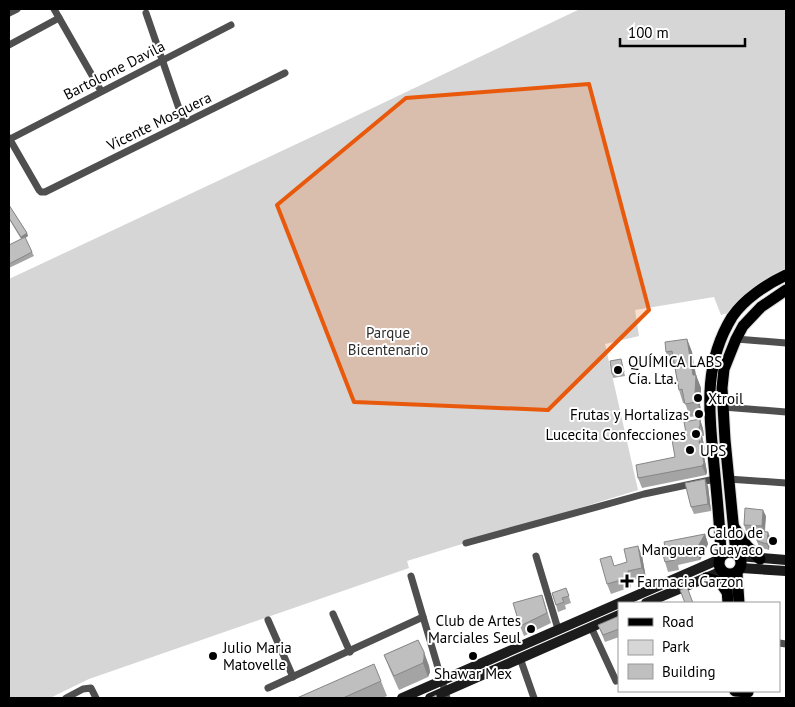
<svg xmlns="http://www.w3.org/2000/svg" width="795" height="707" viewBox="0 0 795 707" font-family="'PT Sans',sans-serif">
<style>
.green{fill:#d6d6d6}
.lines{fill:none;stroke-linecap:round;stroke-linejoin:round}
.primary-casing{stroke:#dbdbdb;stroke-width:13}
.street{stroke:#4f4f4f;stroke-width:7}
.secondary{stroke:#1c1c1c;stroke-width:10}
.primary{stroke:#000;stroke-width:11}
.wall{fill:#a4a4a4}
.shaded-wall{fill:#868686}
.building{fill:#bfbfbf;stroke:#868686}
.marked{fill:#e8590c;fill-opacity:0.2;stroke:#e8590c;stroke-width:4;stroke-linejoin:round}
.poi-dot{fill:#000;stroke:#fff;stroke-width:2}
.labels{text-anchor:middle;dominant-baseline:central;stroke-width:4;stroke-linejoin:round;paint-order:stroke}
.street-label{font-size:15px;fill:#000;stroke:#fff}
.park-label{font-size:15px;fill:#2d2d2d;stroke:#fff}
.poi-label{font-size:15px;fill:#000;stroke:#fff;text-anchor:start}
</style>
<rect width="100%" height="100%" fill="#fff"/>
<path class="green" d="M580 9H786V272L728 313 721 315 714 297 635 310 639 336 605 344 638 490 407 561 409 568 89 679 50 698H9V279L337 125Z"/>
<g class="lines">
<defs>
<g id="primary">
<path d="M734 527 747 546 760 559"/>
<circle cx="730" cy="563" r="11"/>
<path d="M736 553 725 440 722 388 724 369 736 339 743 326 761 307 786 290"/>
<path d="M721 556C720 522 716 488 713 454 708 405 705 361 732 317 744 299 767 284 786 275"/>
<path d="M737 573 739 603"/>
<path d="M726 574 728 603"/>
<path d="M706 578 720 582 727 592"/>
<path d="M735 691 748 692"/>
</g>
</defs>
<use href="#primary" class="primary-casing"/>
<g class="street">
<path d="M54 9 101 91"/>
<path d="M9 13 17 9"/>
<path d="M146 13 184 123"/>
<path d="M9 45 59 18"/>
<path d="M9 138 39 190 41 192H45L285 73"/>
<path d="M10 139 231 25"/>
<path d="M736 339 786 343"/>
<path d="M723 407 786 412"/>
<path d="M728 479 786 483"/>
<path d="M466 543 644 494 715 479"/>
<path d="M536 556 558 629"/>
<path d="M411 576 447 698"/>
<path d="M333 614 350 652"/>
<path d="M268 620 293 677"/>
<path d="M591 627 616 681"/>
<path d="M779 643 786 644"/>
<path d="M520 658 534 698"/>
<path d="M268 688 423 617"/>
<path d="M66 698 83 689 91 688 96 698"/>
</g>
<g class="secondary">
<path d="M739 556 786 560"/>
<path d="M741 568 786 571"/>
<path d="M646 603 722 571"/>
<path d="M402 698 720 559"/>
<path d="M430 698 619 615"/>
</g>
<use href="#primary" class="primary"/>
</g>
<g class="wall">
<path d="M9 205 27 233 28 236 25 238 34 256 9 268V245L21 239 9 219Z"/>
<path d="M687 339 692 352 696 375 701 388 700 405 702 415 690 417 685 403H683L679 390 674 365H671L666 352Z"/>
<path d="M621 359 625 376 613 378 612 374Z"/>
<path d="M700 419 703 429 704 436H702L705 450 703 451 707 472 706 475 642 488 638 478 675 457 687 438Z"/>
<path d="M708 486 711 511 694 514 691 507Z"/>
<path d="M766 516 765 532 770 537 769 550 759 547 757 541 758 532 746 531 744 525Z"/>
<path d="M705 534 708 544 700 560 678 565 679 570 668 572 665 562 666 551Z"/>
<path d="M642 556 646 578 631 580V587L611 594 607 584Z"/>
<path d="M566 588 571 603 565 605 566 609 558 612 556 605Z"/>
<path d="M542 595 551 623 524 636 520 626Z"/>
<path d="M619 616V637L605 642 598 625Z"/>
<path d="M418 640 429 666 430 672 428 677 399 690 390 670 384 655Z"/>
<path d="M381 681 387 696 382 698H297Z"/>
</g>
<g class="shaded-wall">
<path d="M27 233 28 236 22 240 21 237Z"/>
<path d="M687 339 692 352 696 377V375L701 388 700 405 702 415 697 402Z"/>
<path d="M700 419 703 429 704 436 700 426Z"/>
<path d="M699 427 702 436 705 450 702 441Z"/>
<path d="M699 441 703 451 707 472 706 475 702 466Z"/>
<path d="M705 479 708 486 711 511 708 504Z"/>
<path d="M763 510 766 516 764 533 762 526Z"/>
<path d="M768 532 770 537 769 550 767 544Z"/>
<path d="M705 534 708 544 700 560 696 550Z"/>
<path d="M638 546 642 556 646 578 642 568Z"/>
<path d="M628 571 631 580V587L628 578Z"/>
<path d="M424 652 429 666 430 672 428 677 423 663Z"/>
</g>
<g class="building">
<path d="M9 205 27 233 21 237 9 218Z"/>
<path d="M25 237 32 252 9 264V245Z"/>
<path d="M687 339 693 375H696L695 392 697 402 685 404 682 389 679 390 672 351 666 352 665 342Z"/>
<path d="M621 359 624 372 612 374 610 361Z"/>
<path d="M700 419V426L699 427 702 441H699L704 463 702 466 638 478 636 465 675 457 672 440 687 438 684 422Z"/>
<path d="M705 479 708 504 691 507 685 483Z"/>
<path d="M745 508 763 510 762 526 744 525Z"/>
<path d="M758 531 768 532 767 544 757 541Z"/>
<path d="M705 534 696 550 674 555 675 560 665 562 662 551H666L664 542Z"/>
<path d="M638 546 642 568 628 571V578L607 584 600 559 611 556 614 566 627 562 624 549Z"/>
<path d="M687 587 693 603H685L680 590Z"/>
<path d="M566 588 569 596 562 598 564 602 556 605 552 593Z"/>
<path d="M542 595 547 613 520 626 513 603Z"/>
<path d="M619 616V629L603 635 598 625Z"/>
<path d="M418 640 424 652V658L423 663 394 676 384 655Z"/>
<path d="M374 664 381 681 343 698H297Z"/>
<path d="M436 695 437 698H431Z"/>
</g>
<path class="marked" d="M589 84 649 310 548 410 354 402 277 205 406 98Z"/>
<g class="poi-dot">
<circle cx="618" cy="370" r="5"/>
<circle cx="698" cy="398" r="5"/>
<circle cx="699" cy="414" r="5"/>
<circle cx="696" cy="434" r="5"/>
<circle cx="690" cy="450" r="5"/>
<circle cx="773" cy="541" r="5"/>
<path d="M624.5 573.5h5v5h5v5h-5v5h-5v-5h-5v-5h5z"/>
<circle cx="531" cy="629" r="5"/>
<circle cx="213" cy="656" r="5"/>
<circle cx="473" cy="656" r="5"/>
</g>
<g class="labels">
<g class="street-label">
<text transform="translate(114 70) rotate(-27)">Bartolome Davila</text>
<text transform="translate(159 121) rotate(-26)">Vicente Mosquera</text>
</g>
<g class="park-label">
<text x="388" y="332">Parque<tspan x="388" dy="17">Bicentenario</tspan></text>
</g>
<g class="poi-label">
<text x="628" y="361">QUÍMICA LABS<tspan x="628" dy="17">Cía. Lta.</tspan></text>
<text x="708" y="398">Xtroil</text>
<text x="689" y="414" text-anchor="end">Frutas y Hortalizas</text>
<text x="686" y="434" text-anchor="end">Lucecita Confecciones</text>
<text x="700" y="450">UPS</text>
<text x="763" y="532" text-anchor="end">Caldo de<tspan x="763" dy="17">Manguera Guayaco</tspan></text>
<text x="637" y="581">Farmacia Garzon</text>
<text x="521" y="620" text-anchor="end">Club de Artes<tspan x="521" dy="17">Marciales Seul</tspan></text>
<text x="223" y="647">Julio Maria<tspan x="223" dy="17">Matovelle</tspan></text>
<text x="473" y="673" text-anchor="middle">Shawar Mex</text>
</g>
</g>
<rect width="795" height="707" fill="none" stroke="#000000" stroke-width="20"/>
<rect x="618" y="602" width="162" height="90" fill="#ffffff" stroke="#999999"/>
<rect x="628" y="618" width="25" height="8" fill="#000000" stroke="#999999"/>
<text x="662" y="627" font-size="15" fill="#000000">Road</text>
<rect x="628" y="640" width="25" height="15" fill="#d6d6d6" stroke="#999999"/>
<text x="662" y="652" font-size="15" fill="#000000">Park</text>
<rect x="628" y="664" width="25" height="15" fill="#bfbfbf" stroke="#999999"/>
<text x="662" y="677" font-size="15" fill="#000000">Building</text>
<path d="M620 38v8h125v-8" fill="none" stroke="#000000" stroke-width="2.5"/>
<text x="628" y="38" font-size="15" fill="#000000" stroke="#ffffff" stroke-width="4" paint-order="stroke">100 m</text>
</svg>
